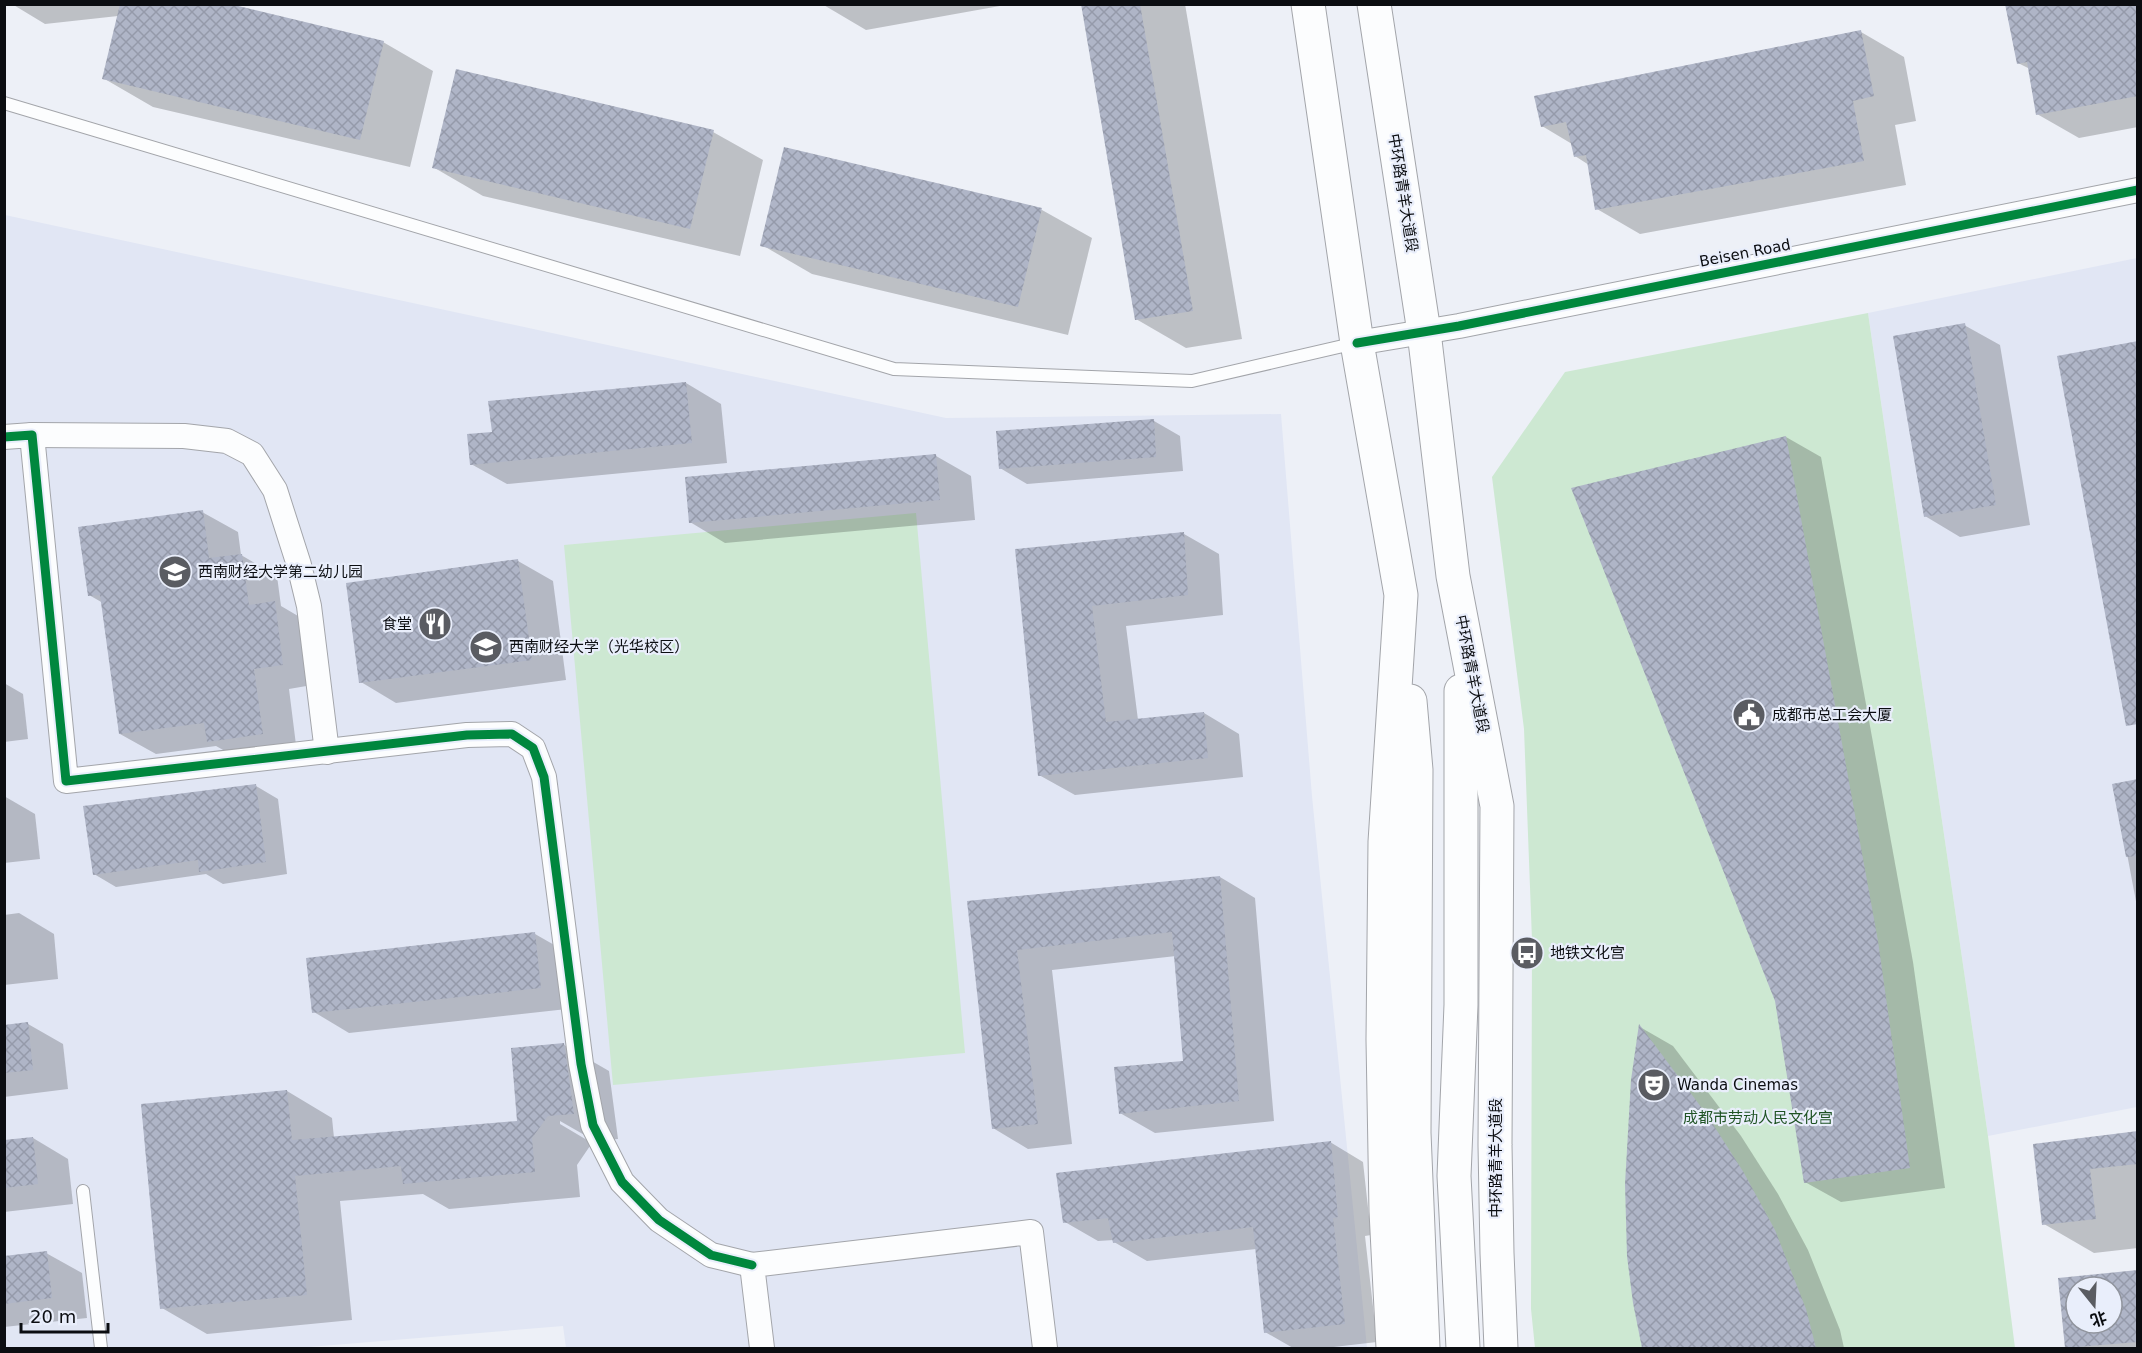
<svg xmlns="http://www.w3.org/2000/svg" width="2142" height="1353" viewBox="0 0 2142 1353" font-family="'DejaVu Sans','Noto Sans SC',sans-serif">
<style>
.built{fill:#e1e6f4}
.green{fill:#cde8d2}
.shadow{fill:#0003;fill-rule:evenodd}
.building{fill:url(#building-cross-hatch);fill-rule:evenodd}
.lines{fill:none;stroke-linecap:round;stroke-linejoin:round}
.service-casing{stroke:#a3a5aa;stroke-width:14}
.minor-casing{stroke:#a3a5aa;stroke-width:26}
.primary-casing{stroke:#a3a5aa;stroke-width:35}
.service{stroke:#fcfdfe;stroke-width:12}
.minor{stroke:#fcfdfe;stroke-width:24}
.primary{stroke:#fcfdfe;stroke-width:33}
.cycleway-casing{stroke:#e9eefb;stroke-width:13}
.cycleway{stroke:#00873e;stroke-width:9}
.labels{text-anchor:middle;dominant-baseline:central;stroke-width:4.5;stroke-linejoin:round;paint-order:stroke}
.street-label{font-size:15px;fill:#0b0d11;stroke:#e9eefb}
.poi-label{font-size:15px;fill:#0b0d11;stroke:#e9eefb;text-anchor:start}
.park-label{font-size:15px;fill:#1f5324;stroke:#e9eefb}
</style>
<defs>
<pattern id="building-cross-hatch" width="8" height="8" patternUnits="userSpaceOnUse" patternTransform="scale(1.5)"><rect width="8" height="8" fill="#afb5c7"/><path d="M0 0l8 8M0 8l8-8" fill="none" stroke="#959aaa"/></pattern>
</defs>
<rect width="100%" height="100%" fill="#edf0f7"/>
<g class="built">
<path d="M5 215 946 418 1281 414 1312 796 1367 1348H566L563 1326 297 1348H5Z"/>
<path d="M2137 258V1107L1988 1136 1868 313Z"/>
</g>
<g class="green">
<path d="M1868 313 1988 1136 2015 1348H1535L1531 1309 1532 940 1524 729 1492 477 1565 372Z"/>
<path d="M916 513 965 1053 613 1085 564 545Z"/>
</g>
<g class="shadow">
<path d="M12 4H224L383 42 433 71 410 167 153 107 103 78 118 16 45 24Z"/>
<path d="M822 4H1011L866 30Z"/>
<path d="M1083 4H1185L1242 339 1186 348 1136 319Z"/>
<path d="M2138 4V127L2079 138 2037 114 2030 69 2018 63Z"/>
<path d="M1861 32 1904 57 1916 121 1895 125 1906 185 1640 234 1597 209 1589 165 1575 156 1572 144 1542 126Z"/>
<path d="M713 132 763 160 740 256 483 196 433 167Z"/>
<path d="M1042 210 1092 238 1068 335 812 274 762 245Z"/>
<path d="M1964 325 2000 345 2030 525 1960 537 1925 516Z"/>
<path d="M686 383 721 404 727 463 507 484 471 464 493 433Z"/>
<path d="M1154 421 1180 436 1183 471 1027 484 1000 468Z"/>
<path d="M1786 437 1821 457 1913 962 1945 1188 1841 1202 1805 1182 1777 1001Z"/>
<path d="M936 456 971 476 975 520 725 543 690 522Z"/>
<path d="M202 512 238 532 241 555 277 576 281 606 310 623 318 684 289 689 297 753 243 761 216 746 156 754 120 734 103 603 89 595Z"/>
<path d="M1184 534 1219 554 1223 615 1126 626 1138 720 1204 713 1239 734 1243 777 1075 795 1039 775 1017 550Z"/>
<path d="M518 561 553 581 566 680 396 703 361 682Z"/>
<path d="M4 683 23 694 28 739 4 742Z"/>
<path d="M2138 781V912L2114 785Z"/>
<path d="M256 786 278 799 287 874 223 884 206 874 116 887 94 874Z"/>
<path d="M4 796 35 814 40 859 4 863Z"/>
<path d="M1220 877 1255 898 1274 1121 1155 1133 1120 1113 1185 1062 1176 956 1052 970 1072 1144 1028 1149 993 1128 969 902Z"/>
<path d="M19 913 54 934 58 979 4 985V915Z"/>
<path d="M535 934 570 954 576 1008 349 1033 314 1012Z"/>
<path d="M28 1024 63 1044 68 1089 4 1097V1026Z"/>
<path d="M1640 1027 1673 1046 1741 1136 1778 1194 1808 1250 1840 1330 1844 1348H1644L1634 1303Z"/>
<path d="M564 1045 609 1071 618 1139 595 1141 560 1121V1124L592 1143 577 1165 580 1197 449 1209 423 1194 340 1201 352 1320 207 1334 162 1308 287 1091 332 1118 334 1138 519 1122Z"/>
<path d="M2138 1133V1248L2094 1253 2044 1224 2034 1146Z"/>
<path d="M33 1138 68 1159 73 1204 4 1212V1142Z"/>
<path d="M1330 1142 1363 1162 1371 1235 1365 1236 1377 1342 1325 1348H1293L1265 1332 1256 1249 1147 1261 1114 1242V1240L1098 1241 1065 1222Z"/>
<path d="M46 1253 82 1273 87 1318 4 1327V1257Z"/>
<path d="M2138 1271V1348H2067L2059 1280ZM2076 1287H2112V1323H2076Z"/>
</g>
<g class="building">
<path d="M120 4H230L384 41 360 140 102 79Z"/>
<path d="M1081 4H1140L1193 311 1135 320Z"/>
<path d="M2005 4H2138V96L2036 115 2027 62 2017 64Z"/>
<path d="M1861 30 1874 96 1853 101 1864 161 1595 210 1586 155 1574 157 1566 122 1541 127 1534 96Z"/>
<path d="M456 69 714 130 690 229 432 168Z"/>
<path d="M784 147 1042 208 1018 307 760 246Z"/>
<path d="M1965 323 1996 505 1924 517 1893 336Z"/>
<path d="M2138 341V724L2126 726 2057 356Z"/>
<path d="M686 382 692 443 470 465 467 434 492 432 488 401Z"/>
<path d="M1154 419 1156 457 999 469 996 431Z"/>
<path d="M1786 436 1878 941 1910 1168 1804 1183 1775 1001 1571 488Z"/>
<path d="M936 454 940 500 689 523 685 477Z"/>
<path d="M203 510 209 558 242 554 249 605 275 601 283 665 254 669 263 734 207 742 204 723 119 734 100 595 88 596 78 527Z"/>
<path d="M1184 532 1188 595 1092 606 1106 722 1204 712 1208 758 1038 776 1015 549Z"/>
<path d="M518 559 532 660 359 683 346 583Z"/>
<path d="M2138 779V856L2126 857 2112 784Z"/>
<path d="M256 784 266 862 199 872 198 860 93 875 83 806Z"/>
<path d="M1220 876 1239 1101 1119 1114 1114 1067 1183 1061 1172 932 1017 950 1038 1124 992 1129 967 901Z"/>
<path d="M535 932 541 988 312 1013 306 958Z"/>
<path d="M28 1022 33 1070 4 1073V1025Z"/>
<path d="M1639 1024 1707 1115 1744 1173 1775 1230 1806 1309 1816 1348H1642L1633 1303 1627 1256 1625 1184 1631 1080Z"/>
<path d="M564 1043 574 1114 548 1116 532 1138 535 1172 403 1184 401 1166 295 1176 307 1295 160 1309 141 1104 287 1090 292 1140 517 1121 511 1048Z"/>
<path d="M2138 1131V1164L2090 1169 2096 1219 2042 1225 2033 1144Z"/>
<path d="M33 1137 38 1184 4 1188V1140Z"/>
<path d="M1331 1141 1338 1217 1333 1218 1345 1324 1264 1333 1253 1227 1113 1243 1108 1218 1063 1223 1056 1173Z"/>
<path d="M47 1251 52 1298 4 1304V1256Z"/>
<path d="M2138 1270V1342L2065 1348 2058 1278ZM2076 1287H2112V1323H2076Z"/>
</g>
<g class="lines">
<defs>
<g id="service">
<path d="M4 103 894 369 1192 381 1356 343"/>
<path d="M83 1191 101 1348"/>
</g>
<g id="minor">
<path d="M1357 343 1459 326 2138 190"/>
<path d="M32 435 184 436 227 441 252 454 275 490 299 565 309 606 327 752"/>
<path d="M4 437 32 435 66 781 467 735 512 734 533 748 544 777 581 1064 593 1125 622 1182 659 1220 711 1255 752 1265"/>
<path d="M762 1348 752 1265 1031 1232 1045 1348"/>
</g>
<g id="primary">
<path d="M1308 4 1357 343 1401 595 1385 842 1383 1040 1386 1211 1393 1348"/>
<path d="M1374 4 1424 332 1453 576 1497 806 1495 1145 1497 1253 1501 1348"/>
<path d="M1461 691V1005L1454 1176 1463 1348"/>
<path d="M1410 701 1416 770 1414 1133 1423 1348"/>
</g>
</defs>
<use href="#service" class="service-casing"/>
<use href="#minor" class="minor-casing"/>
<use href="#primary" class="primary-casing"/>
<use href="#service" class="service"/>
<use href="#minor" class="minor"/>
<use href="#primary" class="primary"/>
<defs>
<g id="cycleway">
<path d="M1357 343 1459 326 2138 190"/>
<path d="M4 437 32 435 66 781 467 735 512 734 533 748 544 777 581 1064 593 1125 622 1182 659 1220 711 1255 752 1265"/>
</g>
</defs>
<use href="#cycleway" class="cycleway-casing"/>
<use href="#cycleway" class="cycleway"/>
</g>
<defs>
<symbol id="school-disc" viewBox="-11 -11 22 22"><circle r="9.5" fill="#5a5c62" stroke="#e9eefb"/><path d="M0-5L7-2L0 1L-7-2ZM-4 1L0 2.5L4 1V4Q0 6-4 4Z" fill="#fff"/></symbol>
<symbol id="restaurant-disc" viewBox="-11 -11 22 22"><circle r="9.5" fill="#5a5c62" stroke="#e9eefb"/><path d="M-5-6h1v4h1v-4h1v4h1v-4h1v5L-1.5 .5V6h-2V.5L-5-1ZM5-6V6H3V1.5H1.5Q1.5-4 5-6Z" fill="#fff"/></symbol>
<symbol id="university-disc" viewBox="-11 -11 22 22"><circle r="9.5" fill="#5a5c62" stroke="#e9eefb"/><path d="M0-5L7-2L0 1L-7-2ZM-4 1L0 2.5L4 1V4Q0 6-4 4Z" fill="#fff"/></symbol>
<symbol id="civic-disc" viewBox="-11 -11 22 22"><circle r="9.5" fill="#5a5c62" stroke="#e9eefb"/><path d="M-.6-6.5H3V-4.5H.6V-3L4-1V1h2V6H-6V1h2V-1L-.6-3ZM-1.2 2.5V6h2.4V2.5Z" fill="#fff"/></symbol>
<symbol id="bus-disc" viewBox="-11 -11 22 22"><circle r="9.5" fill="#5a5c62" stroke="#e9eefb"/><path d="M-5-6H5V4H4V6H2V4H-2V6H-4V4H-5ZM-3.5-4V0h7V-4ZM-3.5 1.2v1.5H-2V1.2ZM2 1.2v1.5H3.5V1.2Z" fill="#fff"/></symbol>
<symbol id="theatre-disc" viewBox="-11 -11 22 22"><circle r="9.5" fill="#5a5c62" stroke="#e9eefb"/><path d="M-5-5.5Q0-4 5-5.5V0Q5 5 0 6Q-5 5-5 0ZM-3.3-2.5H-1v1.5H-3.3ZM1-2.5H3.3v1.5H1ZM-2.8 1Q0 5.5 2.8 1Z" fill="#fff"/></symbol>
</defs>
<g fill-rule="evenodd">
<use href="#school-disc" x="156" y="553" width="38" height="38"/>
<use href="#restaurant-disc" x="416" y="605" width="38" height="38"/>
<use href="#university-disc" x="467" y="628" width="38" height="38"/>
<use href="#civic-disc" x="1730" y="696" width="38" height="38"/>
<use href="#bus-disc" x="1508" y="934" width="38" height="38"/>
<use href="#theatre-disc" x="1635" y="1066" width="38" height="38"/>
</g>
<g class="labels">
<g class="street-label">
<text transform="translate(1403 193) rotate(81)">中环路青羊大道段</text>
<text transform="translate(1745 253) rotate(-11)">Beisen Road</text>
<text transform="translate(1472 674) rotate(79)">中环路青羊大道段</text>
<text transform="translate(1496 1158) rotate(-90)">中环路青羊大道段</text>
</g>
<g class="poi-label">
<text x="198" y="572">西南财经大学第二幼儿园</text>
<text x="412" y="624" text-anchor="end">食堂</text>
<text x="509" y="647">西南财经大学（光华校区）</text>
<text x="1772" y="715">成都市总工会大厦</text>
<text x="1550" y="953">地铁文化宫</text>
<text x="1677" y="1085">Wanda Cinemas</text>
</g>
<g class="park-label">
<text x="1758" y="1118">成都市劳动人民文化宫</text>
</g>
</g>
<rect width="2142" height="1353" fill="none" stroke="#0b0d11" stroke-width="12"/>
<g transform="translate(2094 1305) rotate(162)"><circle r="28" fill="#e9eefb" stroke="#90949d" stroke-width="1.5"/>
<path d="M0-4.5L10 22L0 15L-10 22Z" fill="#5a5c62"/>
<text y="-9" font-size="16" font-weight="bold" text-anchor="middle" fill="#0b0d11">北</text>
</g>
<path d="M21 1323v9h87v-9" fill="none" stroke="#0b0d11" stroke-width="3"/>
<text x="30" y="1323" font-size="18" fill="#0b0d11" stroke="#e9eefb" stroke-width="4.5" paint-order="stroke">20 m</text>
</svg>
